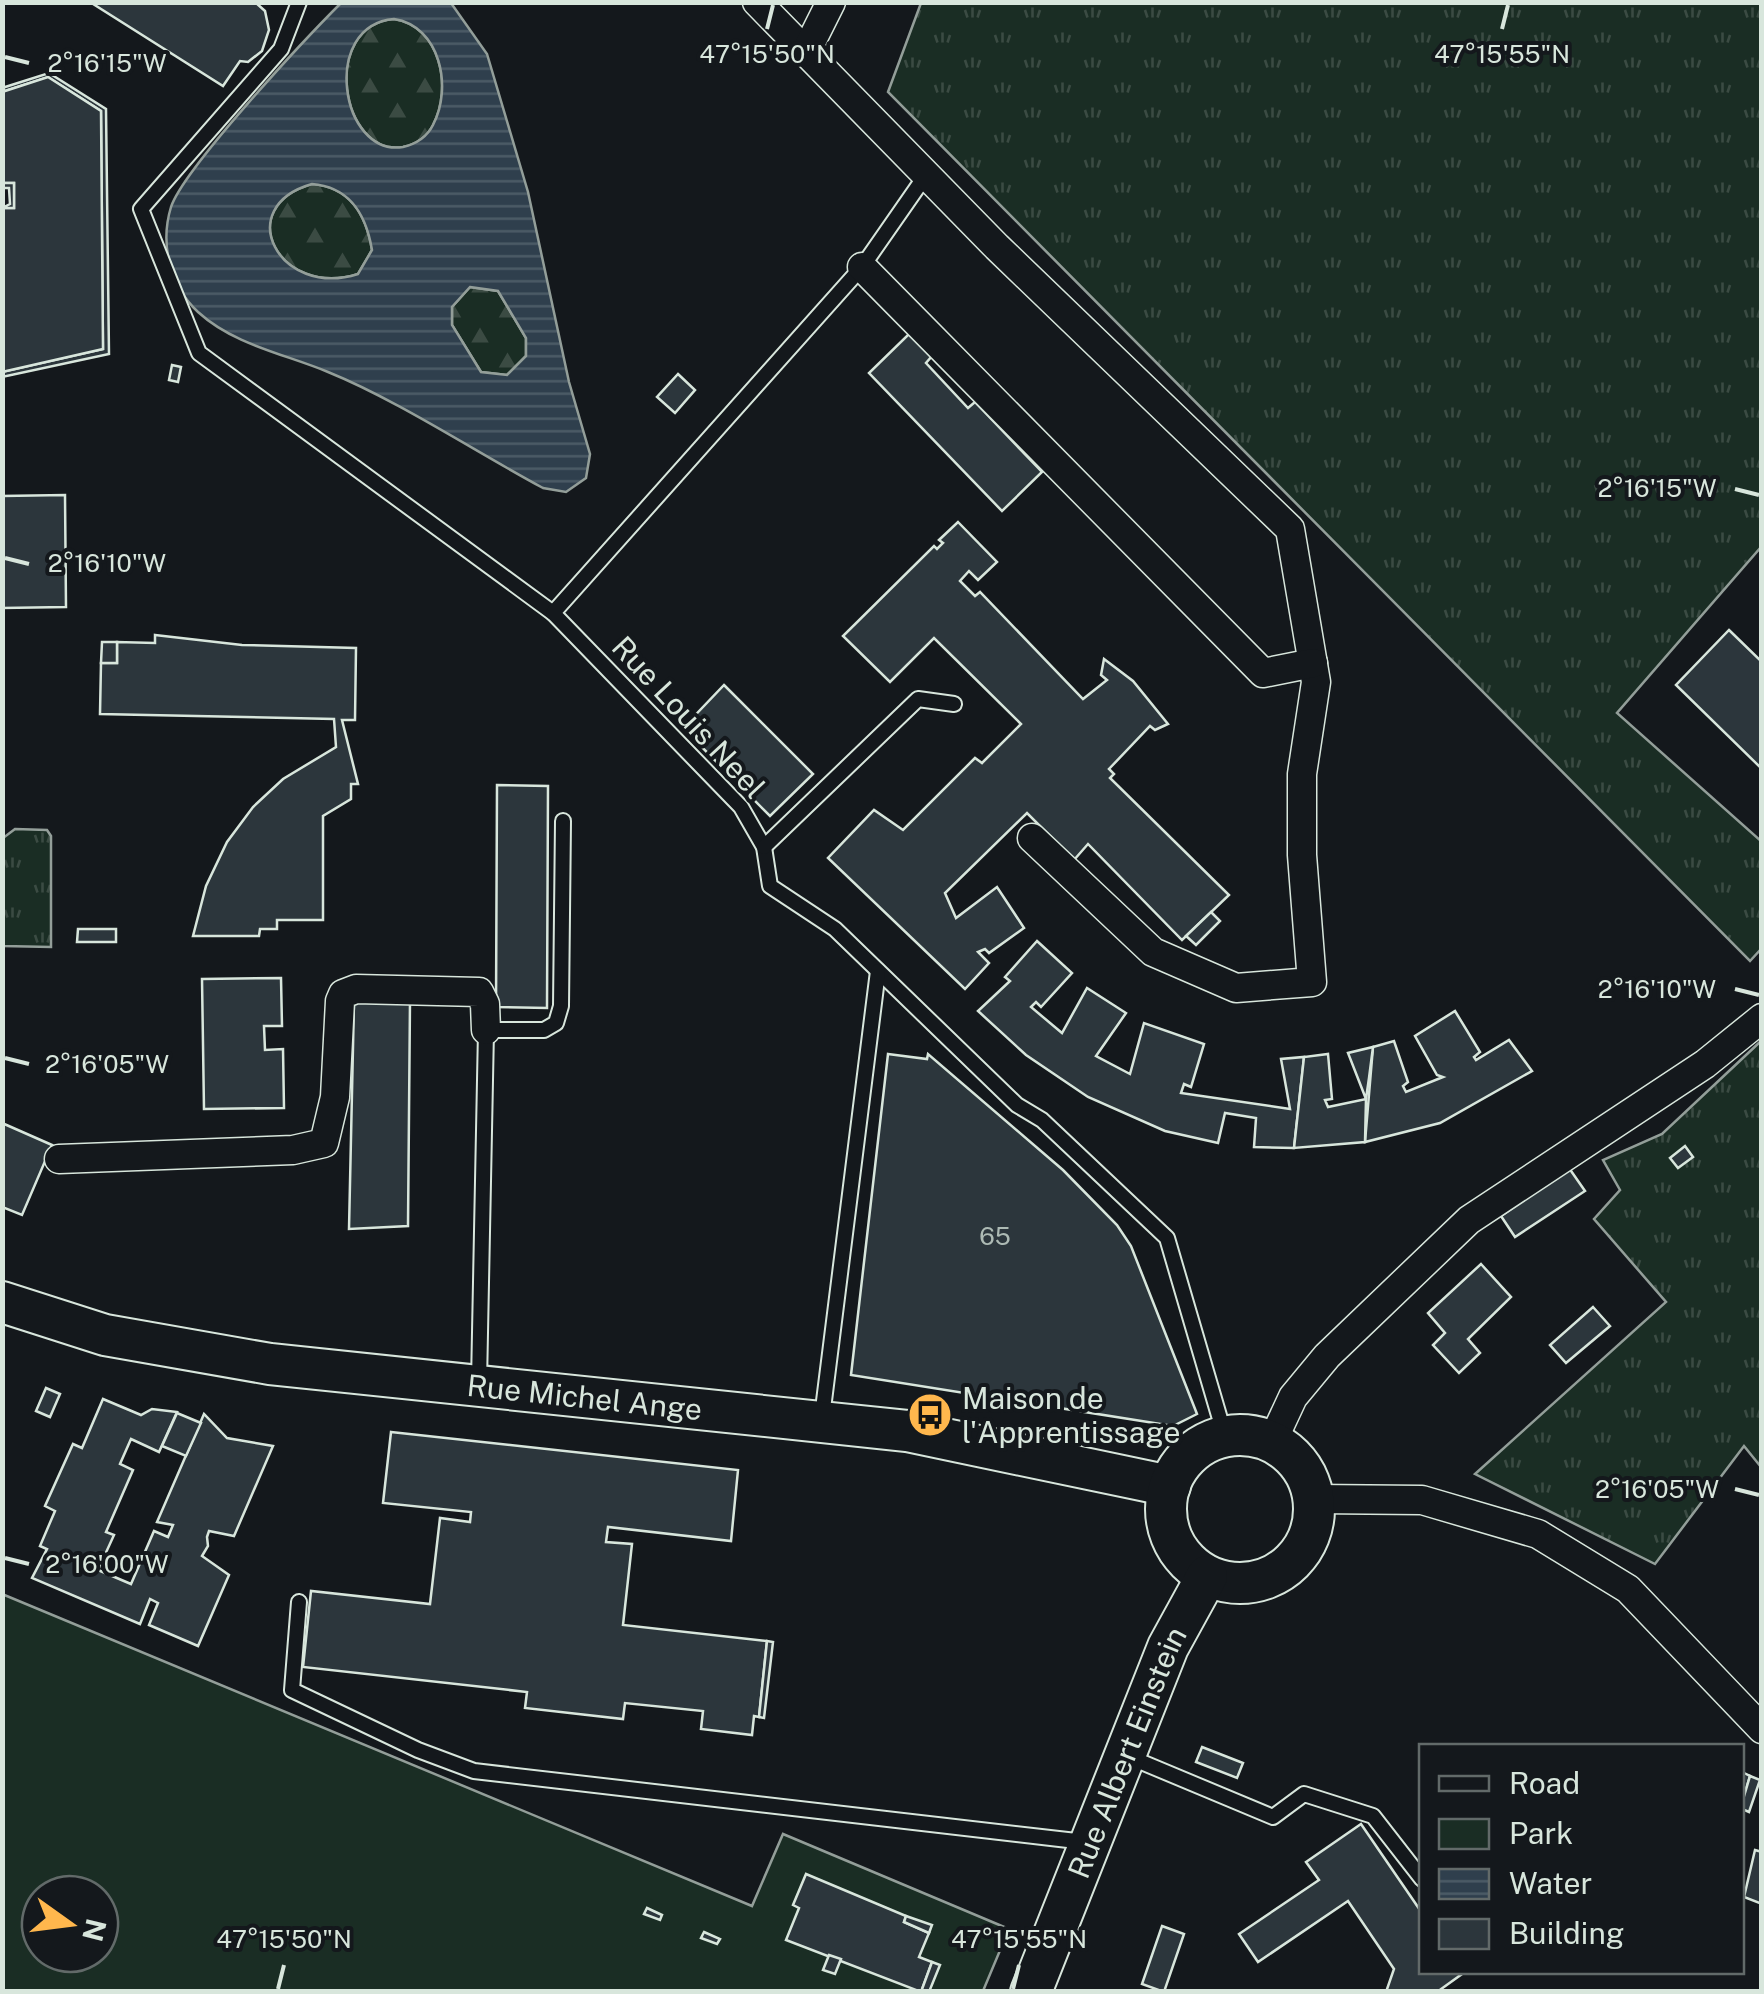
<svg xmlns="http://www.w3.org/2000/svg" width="1764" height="1994" viewBox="0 0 1764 1994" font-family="'Public Sans',sans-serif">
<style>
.grass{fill:url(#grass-tufts);stroke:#939e99;stroke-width:2.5}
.forest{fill:url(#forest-firs);stroke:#939e99;stroke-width:2.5}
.green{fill:#1a2d24;stroke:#939e99;stroke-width:2.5;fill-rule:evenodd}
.water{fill:url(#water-rules);stroke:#939e99;stroke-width:2.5;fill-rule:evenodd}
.building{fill:#2c363c;stroke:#d8e6dc;stroke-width:2.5}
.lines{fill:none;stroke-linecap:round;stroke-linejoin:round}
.lane-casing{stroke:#d8e6dc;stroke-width:18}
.street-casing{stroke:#d8e6dc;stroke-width:31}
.secondary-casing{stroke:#d8e6dc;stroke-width:44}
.lane{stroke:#14181c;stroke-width:14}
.street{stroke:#14181c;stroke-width:28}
.secondary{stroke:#14181c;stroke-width:40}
.ticks{fill:none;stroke:#d8e6dc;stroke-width:4}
.labels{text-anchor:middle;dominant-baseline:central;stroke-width:8;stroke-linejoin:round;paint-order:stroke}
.number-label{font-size:25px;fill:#adbab4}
.street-label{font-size:30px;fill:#d8e6dc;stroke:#14181c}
.poi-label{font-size:30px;fill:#d8e6dc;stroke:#14181c;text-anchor:start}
.ticks-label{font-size:25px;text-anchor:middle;fill:#d8e6dc;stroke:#14181c;stroke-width:8;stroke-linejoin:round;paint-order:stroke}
</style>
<defs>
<pattern id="grass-tufts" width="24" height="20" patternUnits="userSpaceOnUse" patternTransform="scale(2.5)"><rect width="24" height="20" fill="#1a2d24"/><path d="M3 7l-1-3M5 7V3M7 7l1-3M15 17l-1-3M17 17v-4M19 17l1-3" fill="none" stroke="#3b4b43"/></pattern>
<pattern id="forest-firs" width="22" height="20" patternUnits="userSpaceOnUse" patternTransform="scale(2.5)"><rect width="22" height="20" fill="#1a2d24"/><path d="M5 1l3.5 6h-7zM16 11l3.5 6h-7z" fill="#3b4b43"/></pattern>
<pattern id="water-rules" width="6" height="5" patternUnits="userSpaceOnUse" patternTransform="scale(2.5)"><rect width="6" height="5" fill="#2f3f4d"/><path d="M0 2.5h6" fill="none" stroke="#4c5b66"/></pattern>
</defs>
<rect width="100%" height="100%" fill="#14181c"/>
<g class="grass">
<path d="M921 3H1761V547L1617 713 1761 841V949L1750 961 888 92Z"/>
<path d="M15 829 47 830 51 836V947L3 946V838Z"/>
<path d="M1761 1041V1467L1744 1446 1655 1564 1475 1474 1666 1302 1594 1219 1620 1190 1603 1160 1662 1134Z"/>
</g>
<g class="forest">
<path d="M394 19C440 26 453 87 433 125 427 137 416 144 403 147 340 157 320 25 394 19Z"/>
<path d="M312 184C350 187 366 214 372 250L358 274C279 299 231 207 312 184Z"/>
<path d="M470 287 498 291 526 338V356L507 375 481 372 452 325V307Z"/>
</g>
<path class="green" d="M2 1594 752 1906 783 1834 1009 1929 983 1991H3ZM40 1894H100V1954H40Z"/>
<path class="water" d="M341 3H451L487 54 528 192 569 382 590 454 586 478 566 492 543 488C476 452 397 400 328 372 285 354 234 345 198 312 169 285 160 243 171 207 184 168 307 37 341 3ZM394 19C440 26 453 87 433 125 427 137 416 144 403 147 340 157 320 25 394 19ZM312 184C350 187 366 214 372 250L358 274C279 299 231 207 312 184ZM470 287 498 291 526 338V356L507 375 481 372 452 325V307Z"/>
<g class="building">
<path d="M90 2H255L265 11 269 30 262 51 248 62 240 61 223 86Z"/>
<path d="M49 73 106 109 109 354 2 377V372L103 349 101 111 48 77 2 92V88Z"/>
<path d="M48 77 101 111 103 349 2 372V208H14V183H2V92Z"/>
<path d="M2 183H14V208H2L10 204 9 188H2Z"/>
<path d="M910 333 932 356 926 363 968 408 975 402 1042 472 1002 511 869 373Z"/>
<path d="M172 365 181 367 178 382 169 380Z"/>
<path d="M678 374 695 390 675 413 657 397Z"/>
<path d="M65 495 66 607 2 608V496Z"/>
<path d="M958 522 997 562 978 580 969 571 960 581 975 596 980 592 1083 699 1107 680 1101 675 1104 659 1133 681 1168 724 1155 730 1150 726 1109 769 1114 774 1110 778 1229 895 1182 940 1088 844 1074 860 1027 813 945 893 956 918 997 887 1024 928 989 953 985 949 978 952 989 963 965 989 828 858 874 810 903 830 975 758 982 763 1021 724 934 638 890 682 843 636 934 546 937 549 943 543 939 540Z"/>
<path d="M1729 630 1762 662V769L1676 685Z"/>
<path d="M155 635 242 645 356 648 355 720H342L358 784H351V799L323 816V920H277V929H260L259 936H193L206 886 227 842 253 807 283 779 336 747 334 719 100 714 101 663H117V642L155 643Z"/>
<path d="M102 642H117V663H101Z"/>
<path d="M724 685 813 774 770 816 683 728Z"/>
<path d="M497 785 548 786 547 1008 496 1007Z"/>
<path d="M1211 912 1220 921 1196 945 1186 936Z"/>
<path d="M78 929H116V942H77Z"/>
<path d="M1037 941 1072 973 1041 1007 1036 1002 1031 1007 1062 1033 1087 988 1126 1013 1096 1056 1130 1074 1144 1023 1204 1044 1191 1087 1184 1084 1181 1093 1290 1109 1281 1059 1304 1057 1294 1148 1254 1147 1256 1118 1225 1113 1218 1143 1165 1131 1088 1097 1026 1055 978 1011 1010 981 1005 977Z"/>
<path d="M281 978 282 1026H264L265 1050 283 1049 284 1108 204 1109 202 979Z"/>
<path d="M354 1001H410L408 1226 349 1229Z"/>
<path d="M1455 1011 1480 1052 1474 1057 1476 1060 1509 1040 1532 1071 1440 1123 1365 1142 1373 1047 1394 1041 1408 1082 1403 1086 1406 1092 1443 1077 1437 1075 1415 1036Z"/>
<path d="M1373 1047 1369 1078 1366 1099 1348 1053Z"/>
<path d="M888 1054 927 1059 928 1054 1063 1170 1117 1225 1131 1246 1197 1414 1173 1426 851 1375Z"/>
<path d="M1328 1054 1332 1099 1325 1100 1328 1107 1366 1099 1365 1142 1294 1148 1304 1057Z"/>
<path d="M2 1123 52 1145 22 1215 2 1207Z"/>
<path d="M1685 1146 1693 1157 1678 1168 1670 1158Z"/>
<path d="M1569 1168 1585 1191 1515 1237 1501 1216Z"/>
<path d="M1481 1264 1511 1297 1468 1339 1480 1353 1459 1373 1433 1345 1445 1333 1428 1313Z"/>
<path d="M1593 1307 1610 1326 1566 1363 1550 1345Z"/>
<path d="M46 1388 60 1394 50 1417 36 1411Z"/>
<path d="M103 1399 141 1415 152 1409 177 1412 159 1452 131 1439 120 1464 133 1470 106 1532 114 1535 98 1570 131 1584 154 1531 168 1537 173 1525 157 1522 204 1414 227 1438 273 1446 234 1536 209 1531 207 1537 208 1546 202 1556 229 1575 198 1646 149 1625 158 1603 150 1599 140 1624 32 1578 47 1549 40 1546 55 1511 45 1506 73 1444 82 1448Z"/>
<path d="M177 1413 201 1423 186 1456 162 1446Z"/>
<path d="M391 1432 738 1470 731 1541 608 1527 606 1542 632 1544 623 1625 767 1641 759 1717 754 1716 752 1735 701 1729 703 1711 625 1703 623 1719 525 1708 527 1692 303 1667 311 1591 430 1604 440 1518 470 1522 471 1512 383 1503Z"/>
<path d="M767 1641 773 1642 764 1718 759 1717Z"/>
<path d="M1202 1747 1243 1763 1237 1778 1196 1762Z"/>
<path d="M1742 1772 1750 1776 1742 1803Z"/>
<path d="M1750 1776 1760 1780 1749 1812 1742 1809V1803Z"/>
<path d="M1361 1824 1422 1913V1972L1462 1974 1437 1992H1386L1394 1969 1348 1901 1258 1962 1239 1934 1319 1880 1306 1862Z"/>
<path d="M1755 1850 1762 1852V1904L1744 1897Z"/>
<path d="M806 1874 906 1916 904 1922 929 1933 919 1957 932 1962 921 1992 786 1940 799 1908 793 1905Z"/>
<path d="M647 1908 662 1915 660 1920 644 1914Z"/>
<path d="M906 1916 932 1925 929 1933 904 1922Z"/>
<path d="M1162 1926 1184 1934 1164 1992 1142 1984Z"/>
<path d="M704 1932 720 1939 717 1944 701 1938Z"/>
<path d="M829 1955 841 1959 835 1974 823 1970Z"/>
<path d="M932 1962 940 1965 929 1992H921Z"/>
</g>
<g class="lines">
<defs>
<g id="lane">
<path d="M299 2 281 49 141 209 199 353 553 613"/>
<path d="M926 175 862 267 553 613 741 807 764 847 770 886 835 929 1017 1105 1042 1120 1167 1238 1225 1436"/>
<path d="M764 847 918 699 954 704"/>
<path d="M479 1383 486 1030H544L556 1023 561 1006 563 821"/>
<path d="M822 1417 878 971"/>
<path d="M299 1602 292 1690 418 1750 474 1771 1085 1842"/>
<path d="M1127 1756 1273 1817 1304 1794 1373 1816 1422 1879"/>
</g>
<g id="street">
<path d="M757 2 997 247 1290 529 1316 682 1302 774V855L1312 982 1236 988 1153 952 1032 838"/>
<path d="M806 52 831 2"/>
<path d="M862 267 1263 673 1313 663"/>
<path d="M59 1159 293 1150 324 1143 335 1097 340 1001 343 994 356 989 479 992 485 1004 486 1030"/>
<path d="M1272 1442 1293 1397 1327 1356 1469 1220 1705 1064 1762 1018"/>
<path d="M1314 1499 1422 1500 1538 1534 1628 1589 1762 1729"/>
</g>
<g id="secondary">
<path id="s1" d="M2 1302 105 1335 270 1364 907 1431 1170 1486"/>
<circle cx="1240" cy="1509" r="74"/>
<path id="s2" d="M1031 1992 1168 1647 1207 1576"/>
</g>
</defs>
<use href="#lane" class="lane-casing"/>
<use href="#street" class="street-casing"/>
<use href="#secondary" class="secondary-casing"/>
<use href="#lane" class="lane"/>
<use href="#street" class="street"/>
<use href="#secondary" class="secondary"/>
</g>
<path class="ticks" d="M767 29 773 5M1502 29 1508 5M5 57 29 63M1735 489 1759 495M5 558 29 564M1735 989 1759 995M5 1058 29 1064M1735 1489 1759 1495M5 1558 29 1564M278 1989 284 1965M1013 1989 1019 1965"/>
<defs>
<symbol id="bus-disc" viewBox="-11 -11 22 22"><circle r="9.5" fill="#ffb74d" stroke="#14181c"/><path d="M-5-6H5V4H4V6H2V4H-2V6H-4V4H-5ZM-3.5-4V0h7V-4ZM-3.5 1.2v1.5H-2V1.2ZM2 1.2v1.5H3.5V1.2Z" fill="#111"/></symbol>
</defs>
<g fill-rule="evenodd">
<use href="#bus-disc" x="905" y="1390" width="50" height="50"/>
</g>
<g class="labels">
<g class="number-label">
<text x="995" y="1236">65</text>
</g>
<g class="street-label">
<text transform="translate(689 717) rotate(47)">Rue Louis Neel</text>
<text stroke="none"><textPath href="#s1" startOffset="592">Rue Michel Ange</textPath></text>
<text stroke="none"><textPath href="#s2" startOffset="258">Rue Albert Einstein</textPath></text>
</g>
<g class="poi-label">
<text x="962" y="1398">Maison de<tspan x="962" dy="34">l'Apprentissage</tspan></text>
</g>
</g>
<g class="ticks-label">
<text x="767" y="63">47°15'50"N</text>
<text x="1502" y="63">47°15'55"N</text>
<text x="107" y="72">2°16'15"W</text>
<text x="1657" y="497">2°16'15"W</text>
<text x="107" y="572">2°16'10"W</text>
<text x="1657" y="998">2°16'10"W</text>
<text x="107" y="1073">2°16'05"W</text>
<text x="1657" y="1498">2°16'05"W</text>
<text x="107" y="1573">2°16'00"W</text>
<text x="284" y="1948">47°15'50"N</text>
<text x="1019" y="1948">47°15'55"N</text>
</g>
<rect width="1764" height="1994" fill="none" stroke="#d8e6dc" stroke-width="10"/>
<rect x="1419" y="1744" width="325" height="230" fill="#14181c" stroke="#626a69" stroke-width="2.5"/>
<rect x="1439" y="1776" width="50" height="15" fill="#14181c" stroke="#626a69" stroke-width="2.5"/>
<text x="1509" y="1794" font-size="30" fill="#d8e6dc">Road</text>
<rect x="1439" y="1819" width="50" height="30" fill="#1a2d24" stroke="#626a69" stroke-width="2.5"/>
<text x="1509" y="1844" font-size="30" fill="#d8e6dc">Park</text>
<rect x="1439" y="1869" width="50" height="30" fill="url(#water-rules)" stroke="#626a69" stroke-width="2.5"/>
<text x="1509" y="1894" font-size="30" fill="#d8e6dc">Water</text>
<rect x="1439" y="1919" width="50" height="30" fill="#2c363c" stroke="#626a69" stroke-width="2.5"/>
<text x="1509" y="1944" font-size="30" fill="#d8e6dc">Building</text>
<g transform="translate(70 1924) rotate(104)"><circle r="48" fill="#14181c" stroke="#626a69" stroke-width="2.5"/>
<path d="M0-8L18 38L0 25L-18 38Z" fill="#ffb74d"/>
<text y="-15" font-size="28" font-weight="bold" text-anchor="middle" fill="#d8e6dc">N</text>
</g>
</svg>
